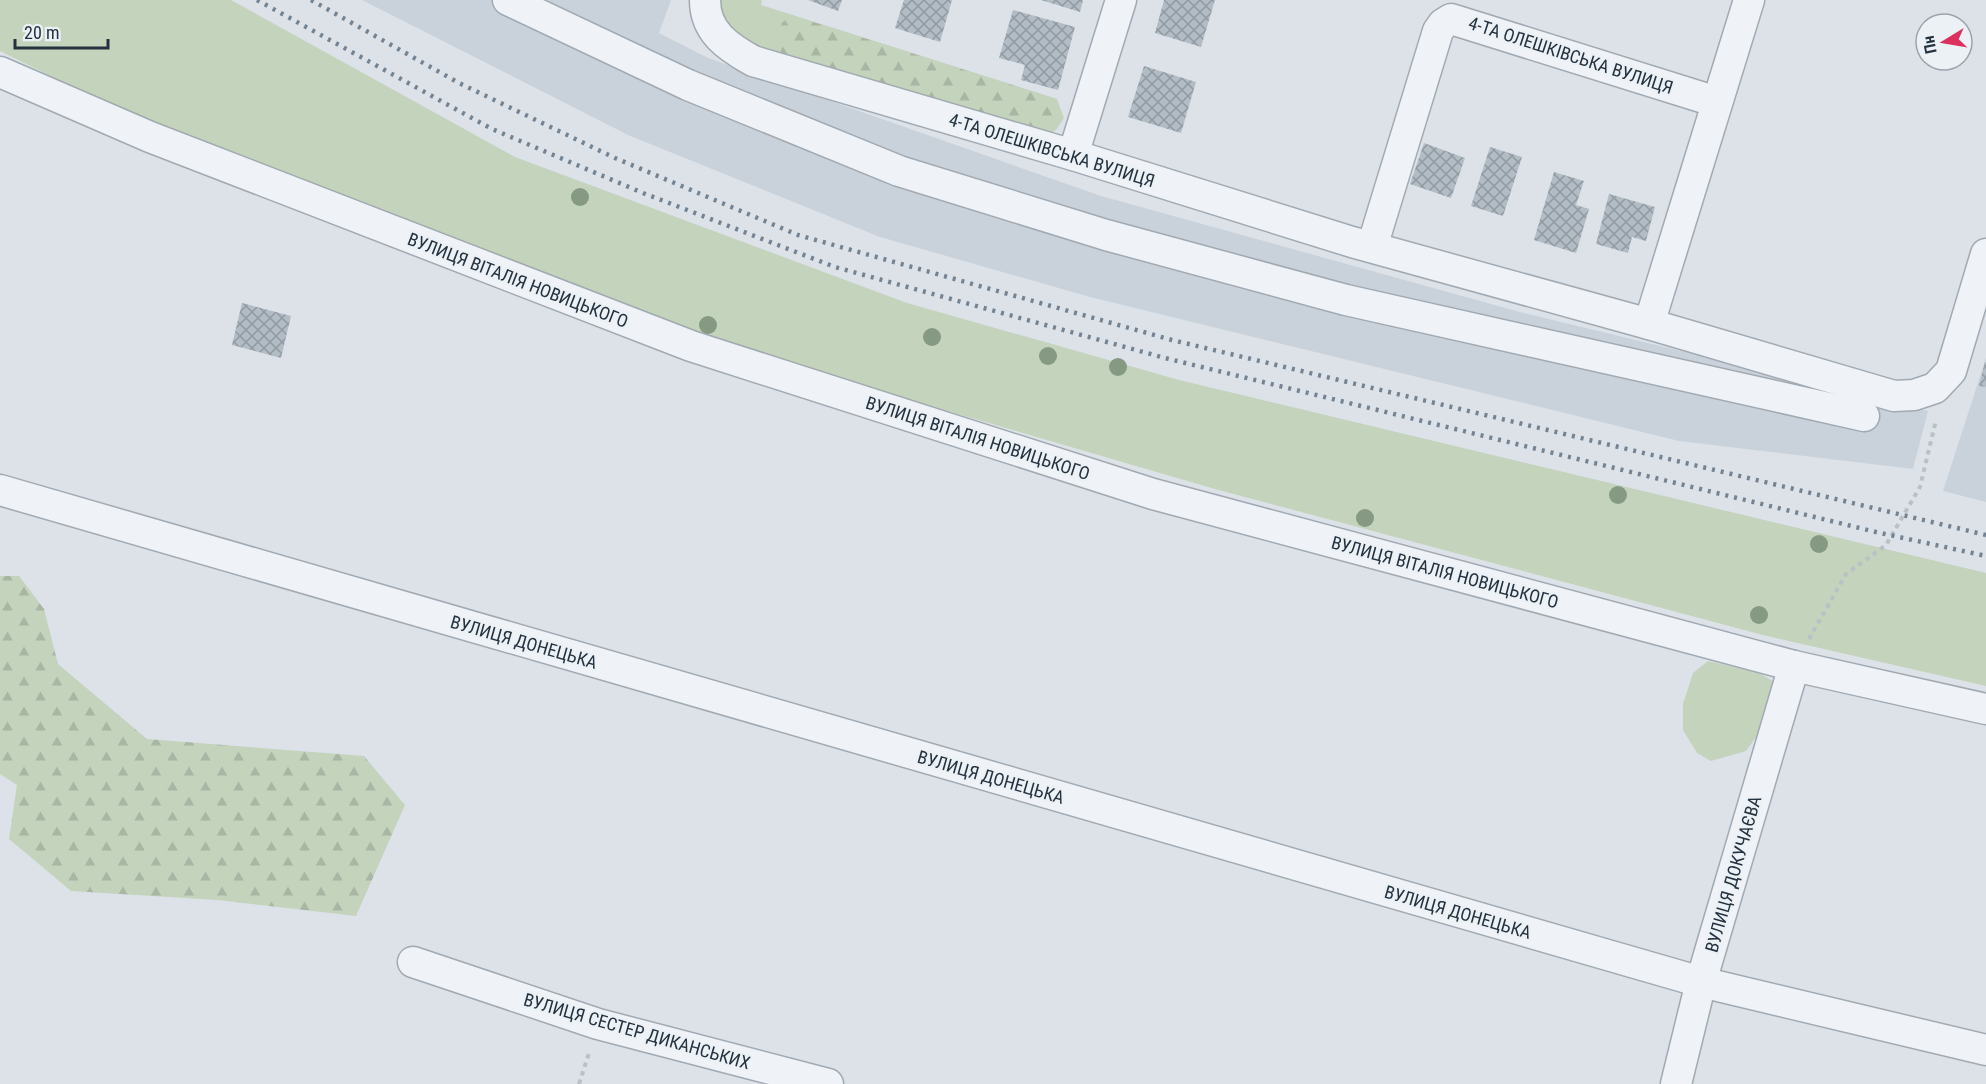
<svg xmlns="http://www.w3.org/2000/svg" width="1986" height="1084" viewBox="0 0 1986 1084" font-family="'Roboto Condensed',sans-serif">
<style>
.built{fill:#c9d1da}
.green{fill:#c4d3bc}
.forest{fill:url(#forest-firs)}
.building{fill:url(#building-cross-hatch)}
.lines{fill:none;stroke-linecap:round;stroke-linejoin:round}
.minor-casing{stroke:#a1a9b2;stroke-width:33}
.path{stroke:#bac0c6;stroke-width:4;stroke-dasharray:4.5 4.5;stroke-linecap:butt}
.minor{stroke:#eff2f6;stroke-width:30}
.rail{stroke:#738393;stroke-width:4.5;stroke-dasharray:3 6;stroke-linecap:butt}
.tree{fill:#859983}
.labels{text-anchor:middle;dominant-baseline:central;stroke-width:4.5;stroke-linejoin:round;paint-order:stroke}
.street-label{font-size:18px;fill:#24313f;stroke:#ebf1f5}
</style>
<defs>
<pattern id="forest-firs" width="22" height="20" patternUnits="userSpaceOnUse" patternTransform="scale(1.5)"><rect width="22" height="20" fill="#c4d3bc"/><path d="M5 1l3.5 6h-7zM16 11l3.5 6h-7z" fill="#a8b6a3"/></pattern>
<pattern id="building-cross-hatch" width="8" height="8" patternUnits="userSpaceOnUse" patternTransform="scale(1.5)"><rect width="8" height="8" fill="#b2bcc5"/><path d="M0 0l8 8M0 8l8-8" fill="none" stroke="#9199a1"/></pattern>
</defs>
<rect width="100%" height="100%" fill="#dce2e8"/>
<g class="built">
<path d="M362 0H671L659 33 708 58 1101 196 1520 312 1928 411 1913 469 1679 441 1090 297 880 237 628 135Z"/>
<path d="M1986 358V502L1943 491Z"/>
</g>
<g class="green">
<path d="M0 0H231L515 157 907 303 1179 380 1986 573V686L1763 635 1215 489 787 364 469 248 97 99 0 51Z"/>
<path d="M718 0H762L761 5 1057 99 1045 137 757 47C736 34 723 25 718 0Z"/>
<path d="M1708 661 1759 673 1778 684 1763 727 1746 751 1711 761 1697 753 1683 730V704L1693 673Z"/>
</g>
<g class="forest">
<path d="M791 15 1057 99 1064 118 1056 130 1045 137 783 55 775 41 782 23Z"/>
<path d="M0 576H19L44 609 58 664 147 739 364 756 405 805 356 916 218 900 71 891 9 839 17 785 0 774Z"/>
</g>
<g class="building">
<path d="M808 0H842L838 11Z"/>
<path d="M904 0H952L940 42 895 28Z"/>
<path d="M1041 0H1083L1080 12Z"/>
<path d="M1164 0H1215L1201 47 1155 33Z"/>
<path d="M1013 10 1075 27 1058 90 1021 80 1025 65 999 58Z"/>
<path d="M1144 66 1196 82 1181 133 1128 117Z"/>
<path d="M1424 143 1465 158 1451 198 1410 184Z"/>
<path d="M1490 147 1522 157 1503 216 1471 206Z"/>
<path d="M1554 172 1584 181 1576 205 1589 209 1576 253 1534 240Z"/>
<path d="M1609 194 1655 207 1646 241 1632 237 1628 253 1596 244Z"/>
<path d="M242 303 291 316 281 358 232 345Z"/>
<path d="M1985 362H1986V387L1979 386Z"/>
</g>
<g class="lines">
<defs>
<g id="minor">
<path d="M508 0 688 85 899 171 1106 235 1346 300 1864 416"/>
<path d="M705 0C705 32 728 47 753 61L1073 155 1352 242 1649 324 1894 396 1914 395 1935 388 1951 371 1986 254"/>
<path d="M0 72 150 137 691 346 1153 494 1794 666 1986 709"/>
<path d="M1073 155 1121 0"/>
<path d="M1372 247 1438 31 1443 24 1451 19 1717 102"/>
<path d="M1649 324 1749 0"/>
<path d="M0 490 1701 982 1986 1050"/>
<path d="M413 962 598 1024 828 1084"/>
<path d="M1676 1084 1701 982 1794 666"/>
</g>
</defs>
<use href="#minor" class="minor-casing"/>
<g class="path">
<path d="M1809 639 1846 574 1886 545 1920 487 1936 420"/>
<path d="M579 1084 589 1053"/>
</g>
<use href="#minor" class="minor"/>
<g class="rail">
<path d="M257 0 492 129 643 193 835 267 1165 358 1876 532 1986 556"/>
<path d="M311 0 459 83 615 158 798 235 1172 340 1986 535"/>
</g>
</g>
<g class="tree">
<circle cx="580" cy="197" r="9"/>
<circle cx="708" cy="325" r="9"/>
<circle cx="932" cy="337" r="9"/>
<circle cx="1048" cy="356" r="9"/>
<circle cx="1118" cy="367" r="9"/>
<circle cx="1618" cy="495" r="9"/>
<circle cx="1365" cy="518" r="9"/>
<circle cx="1819" cy="544" r="9"/>
<circle cx="1759" cy="615" r="9"/>
</g>
<g class="labels">
<g class="street-label">
<text transform="translate(1571 55) rotate(18)">4-ТА ОЛЕШКІВСЬКА ВУЛИЦЯ</text>
<text transform="translate(1052 150) rotate(17)">4-ТА ОЛЕШКІВСЬКА ВУЛИЦЯ</text>
<text transform="translate(518 280) rotate(21)">ВУЛИЦЯ ВІТАЛІЯ НОВИЦЬКОГО</text>
<text transform="translate(978 438) rotate(18)">ВУЛИЦЯ ВІТАЛІЯ НОВИЦЬКОГО</text>
<text transform="translate(1445 572) rotate(15)">ВУЛИЦЯ ВІТАЛІЯ НОВИЦЬКОГО</text>
<text transform="translate(524 642) rotate(16)">ВУЛИЦЯ ДОНЕЦЬКА</text>
<text transform="translate(991 777) rotate(16)">ВУЛИЦЯ ДОНЕЦЬКА</text>
<text transform="translate(1733 874) rotate(-74)">ВУЛИЦЯ ДОКУЧАЄВА</text>
<text transform="translate(1458 912) rotate(16)">ВУЛИЦЯ ДОНЕЦЬКА</text>
<text transform="translate(637 1031) rotate(16)">ВУЛИЦЯ СЕСТЕР ДИКАНСЬКИХ</text>
</g>
</g>
<g transform="translate(1944 42) rotate(259)"><circle r="28" fill="#ebf1f5" stroke="#9ba4ac" stroke-width="1.5"/>
<path d="M0-4.5L10 22L0 15L-10 22Z" fill="#dc315f"/>
<text y="-9" font-size="16" font-weight="bold" text-anchor="middle" fill="#24313f">Пн</text>
</g>
<path d="M15 39v9h93v-9" fill="none" stroke="#24313f" stroke-width="3"/>
<text x="24" y="39" font-size="18" fill="#24313f" stroke="#ebf1f5" stroke-width="4.5" paint-order="stroke">20 m</text>
</svg>
